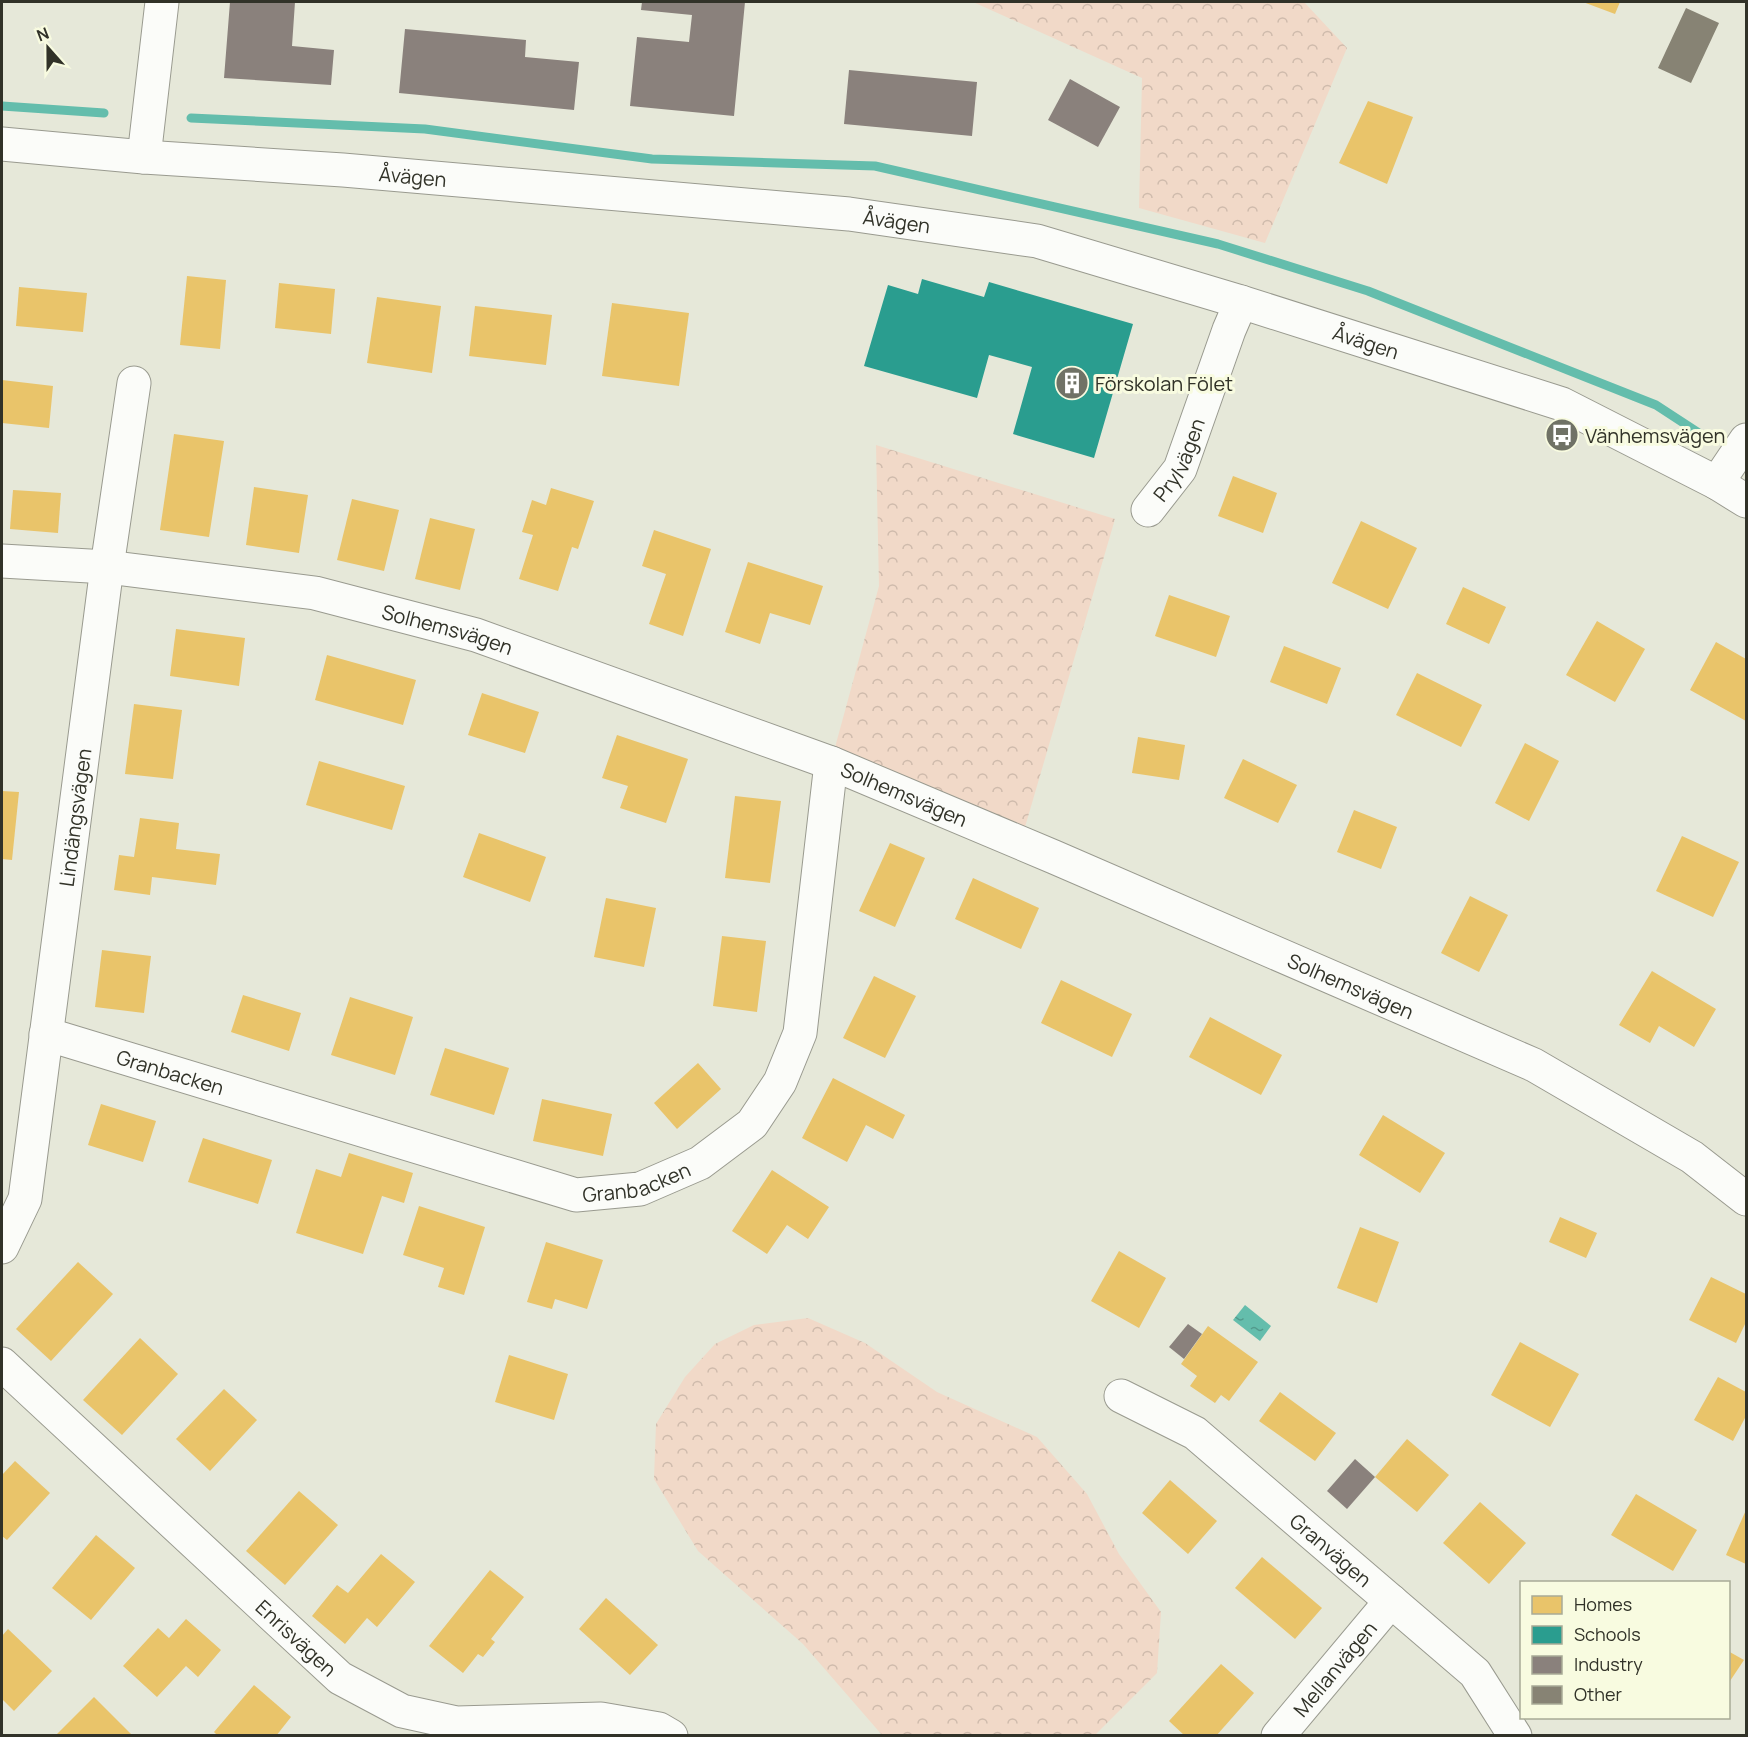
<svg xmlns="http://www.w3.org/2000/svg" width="1748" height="1737" viewBox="0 0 1748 1737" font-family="Manrope,sans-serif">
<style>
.forest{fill:url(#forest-crowns)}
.water{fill:url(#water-ripples)}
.homes{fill:#e9c46a}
.schools{fill:#2a9d8f}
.industry{fill:#8a817c}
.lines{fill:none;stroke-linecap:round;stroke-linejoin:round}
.stream{stroke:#64bdac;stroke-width:9}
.building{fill:#878374}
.minor-casing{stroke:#999a8f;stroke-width:35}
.tertiary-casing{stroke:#999a8f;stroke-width:35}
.minor{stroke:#fbfcf9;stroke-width:33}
.tertiary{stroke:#fbfcf9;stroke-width:33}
.labels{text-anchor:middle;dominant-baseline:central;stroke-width:6;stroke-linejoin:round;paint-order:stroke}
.street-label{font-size:20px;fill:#313228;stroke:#f8fbe0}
.poi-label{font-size:20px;fill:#313228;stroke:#f8fbe0;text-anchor:start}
</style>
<defs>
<pattern id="forest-crowns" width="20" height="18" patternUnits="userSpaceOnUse" patternTransform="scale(1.5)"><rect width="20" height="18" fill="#f1d9c8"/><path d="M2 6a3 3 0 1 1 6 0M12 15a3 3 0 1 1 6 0" fill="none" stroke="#cfbbac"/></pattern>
<pattern id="water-ripples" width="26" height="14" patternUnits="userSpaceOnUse" patternTransform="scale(1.5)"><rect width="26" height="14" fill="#64bdac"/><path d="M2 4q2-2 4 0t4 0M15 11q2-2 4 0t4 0" fill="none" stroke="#539a8c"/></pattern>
</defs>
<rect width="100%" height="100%" fill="#e6e8d9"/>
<g class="forest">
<path d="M973 2H1304L1347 48 1265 243 1139 208 1142 78Z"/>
<path d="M876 445 1115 519 1025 827 834 751 879 586Z"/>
<path d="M808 1318 865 1343 937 1392 1037 1437 1087 1494 1119 1554 1161 1612 1157 1673 1095 1735H882L803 1644 698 1551 654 1479 656 1424 685 1377 715 1344 754 1325Z"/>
</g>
<path class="water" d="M1245 1305 1271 1326 1260 1341 1233 1320Z"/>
<g class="homes">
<path d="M1583 2H1620L1615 14Z"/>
<path d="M1368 101 1413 117 1387 184 1339 163Z"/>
<path d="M187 276 226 280 220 349 180 345Z"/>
<path d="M279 283 335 289 331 334 275 328Z"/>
<path d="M19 287 87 293 83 332 16 326Z"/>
<path d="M377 297 441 306 432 373 367 363Z"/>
<path d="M612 303 689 313 679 386 602 376Z"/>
<path d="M475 306 552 315 546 365 469 356Z"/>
<path d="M2 380 53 386 49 428 2 423Z"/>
<path d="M174 434 224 441 209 537 160 530Z"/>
<path d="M1233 476 1277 493 1263 533 1218 516Z"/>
<path d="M254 487 308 495 299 553 246 545Z"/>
<path d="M551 488 594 501 578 549 572 547 558 591 519 579 533 535 522 532 532 500 546 505Z"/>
<path d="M13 490 61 493 58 533 10 529Z"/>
<path d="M352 499 399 510 384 571 337 560Z"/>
<path d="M430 518 475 529 460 590 415 579Z"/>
<path d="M1361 521 1417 548 1388 609 1332 583Z"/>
<path d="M654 530 711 549 683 636 649 624 666 574 642 566Z"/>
<path d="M748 562 823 586 810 625 770 613 760 644 725 632Z"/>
<path d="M1463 587 1506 607 1489 644 1446 624Z"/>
<path d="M1169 595 1230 616 1216 657 1155 636Z"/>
<path d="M1597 621 1645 649 1615 702 1566 675Z"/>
<path d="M176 629 245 638 239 686 170 676Z"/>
<path d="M1716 642 1746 659V721L1690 690Z"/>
<path d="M1284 646 1341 668 1327 704 1270 682Z"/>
<path d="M327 655 416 680 403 725 315 700Z"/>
<path d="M1417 673 1482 705 1461 747 1396 715Z"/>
<path d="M482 693 539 712 525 753 468 735Z"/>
<path d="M134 704 182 710 173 779 125 774Z"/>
<path d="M617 735 688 759 666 823 620 808 628 786 602 778Z"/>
<path d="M1138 737 1185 745 1179 780 1132 773Z"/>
<path d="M1525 743 1559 761 1529 821 1495 803Z"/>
<path d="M1243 759 1297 785 1278 823 1224 798Z"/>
<path d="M319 761 405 786 392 830 306 805Z"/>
<path d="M2 791 19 792 12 860 2 859Z"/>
<path d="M735 796 781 801 770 883 725 878Z"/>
<path d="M1354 810 1397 827 1381 869 1337 852Z"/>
<path d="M140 818 179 823 176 849 220 854 216 885 152 877 150 895 114 890 119 855 134 857Z"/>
<path d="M479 833 546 857 530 902 463 877Z"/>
<path d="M1682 836 1739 862 1713 917 1656 891Z"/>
<path d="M890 843 925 858 895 927 859 911Z"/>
<path d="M973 878 1039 908 1021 949 955 919Z"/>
<path d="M1470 896 1508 915 1479 972 1441 953Z"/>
<path d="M606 898 656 908 644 967 594 957Z"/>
<path d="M722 936 766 941 757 1012 713 1006Z"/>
<path d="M102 950 151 956 144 1013 95 1007Z"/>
<path d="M1652 971 1716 1009 1694 1047 1659 1026 1650 1043 1619 1025Z"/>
<path d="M874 976 916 996 885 1058 843 1038Z"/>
<path d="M1061 980 1132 1014 1112 1057 1041 1023Z"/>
<path d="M243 995 301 1013 289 1051 231 1032Z"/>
<path d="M350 997 413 1017 395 1075 331 1055Z"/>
<path d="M1210 1017 1282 1055 1261 1095 1189 1057Z"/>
<path d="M445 1048 509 1068 494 1115 430 1095Z"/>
<path d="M698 1063 721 1089 677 1129 654 1103Z"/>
<path d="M833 1078 905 1115 893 1139 866 1125 847 1162 802 1138Z"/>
<path d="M542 1099 612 1114 603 1156 533 1141Z"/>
<path d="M101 1104 156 1121 143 1162 88 1145Z"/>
<path d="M1383 1115 1445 1153 1420 1193 1359 1155Z"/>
<path d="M203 1138 272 1160 258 1204 188 1182Z"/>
<path d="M349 1153 413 1173 404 1203 382 1196 363 1254 296 1233 316 1169 341 1177Z"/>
<path d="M772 1170 829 1207 808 1239 787 1225 767 1254 732 1231Z"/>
<path d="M419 1206 485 1227 464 1295 438 1287 444 1268 403 1255Z"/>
<path d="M1560 1217 1597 1233 1586 1258 1549 1242Z"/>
<path d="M1360 1227 1399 1242 1377 1303 1337 1288Z"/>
<path d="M546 1242 603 1260 587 1309 555 1299 552 1309 527 1302Z"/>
<path d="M1119 1251 1166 1278 1139 1328 1091 1301Z"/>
<path d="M78 1262 113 1294 51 1361 16 1329Z"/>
<path d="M1711 1277 1746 1294V1322L1736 1343 1689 1320Z"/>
<path d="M1208 1326 1258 1362 1229 1401 1221 1395 1215 1403 1190 1386 1197 1376 1181 1364Z"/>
<path d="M140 1338 178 1374 122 1435 83 1400Z"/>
<path d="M1520 1342 1579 1374 1550 1427 1491 1395Z"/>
<path d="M509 1355 568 1374 554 1420 495 1402Z"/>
<path d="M1718 1377 1746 1392V1416L1733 1441 1694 1420Z"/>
<path d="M224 1389 257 1420 210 1471 176 1439Z"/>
<path d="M1280 1392 1336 1433 1315 1461 1259 1421Z"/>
<path d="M1407 1439 1449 1475 1417 1512 1375 1477Z"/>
<path d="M15 1461 50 1493 7 1540 2 1536V1475Z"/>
<path d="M1170 1480 1217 1521 1188 1554 1142 1513Z"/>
<path d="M299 1491 338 1525 285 1585 246 1551Z"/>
<path d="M1636 1494 1697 1530 1673 1571 1611 1535Z"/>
<path d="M1480 1502 1526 1543 1489 1584 1443 1543Z"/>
<path d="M1746 1510V1564L1726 1555Z"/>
<path d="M96 1535 135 1568 91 1620 52 1588Z"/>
<path d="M381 1554 415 1582 377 1627 367 1618 345 1644 312 1616 337 1585 348 1593Z"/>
<path d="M1262 1557 1322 1608 1295 1639 1235 1588Z"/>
<path d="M490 1570 524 1597 491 1639 495 1642 483 1657 478 1654 463 1673 429 1646Z"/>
<path d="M606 1598 658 1645 630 1675 579 1629Z"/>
<path d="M186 1619 221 1650 198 1677 186 1666 157 1697 123 1666 158 1628 169 1638Z"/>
<path d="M8 1629 52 1671 14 1711 2 1699V1636Z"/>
<path d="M1728 1651 1744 1660 1728 1684Z"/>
<path d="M1221 1664 1254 1693 1216 1736H1185L1169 1721Z"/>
<path d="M254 1685 291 1717 276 1736H218L214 1732Z"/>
<path d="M94 1697 133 1736H55Z"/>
</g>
<path class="schools" d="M922 279 984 297 989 282 1133 324 1094 458 1013 434 1032 367 989 355 977 398 864 366 888 285 918 294Z"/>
<g class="industry">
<path d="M230 2H295L292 46 334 50 331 85 224 78Z"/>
<path d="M642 2H745L734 116 630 106 637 37 689 42 692 15 641 10Z"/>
<path d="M405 29 526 40 525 57 579 62 574 110 399 93Z"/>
<path d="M849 70 977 82 972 136 844 124Z"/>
<path d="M1070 79 1120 107 1098 147 1048 120Z"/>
<path d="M1188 1324 1202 1334 1184 1359 1169 1347Z"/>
<path d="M1355 1459 1375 1477 1347 1509 1327 1491Z"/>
</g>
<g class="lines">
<g class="stream">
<path d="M2 106 104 113"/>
<path d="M191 118 425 129 652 159 875 166 1218 244 1368 291 1656 405 1705 437"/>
</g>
</g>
<path class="building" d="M1686 8 1719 23 1691 83 1658 68Z"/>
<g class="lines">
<defs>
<g id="minor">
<path d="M144 157 162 2"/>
<path id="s1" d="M1148 510 1180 469 1229 330 1241 302"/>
<path id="s2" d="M2 561 107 567 315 593 476 635 831 763 1054 857 1534 1065 1692 1157 1746 1199"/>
<path id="s3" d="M46 1034 576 1195 640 1189 700 1163 752 1124 780 1082 800 1033 831 763"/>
<path id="s4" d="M2 1247 25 1199 107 567 134 383"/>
<path id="s5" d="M2 1364 340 1678 402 1711 457 1723 601 1719 659 1729 671 1736"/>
<path id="s6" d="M1121 1396 1195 1433 1475 1673 1515 1736"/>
<path id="s7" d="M1278 1736 1391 1601"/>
</g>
<g id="tertiary">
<path id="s8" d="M2 144 144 157 343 170 849 214 1037 241 1241 302 1562 404 1717 483 1746 501"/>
<path d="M1717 483 1746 440"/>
</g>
</defs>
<use href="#minor" class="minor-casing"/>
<use href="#tertiary" class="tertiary-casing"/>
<use href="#minor" class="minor"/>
<use href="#tertiary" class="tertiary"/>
</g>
<defs>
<symbol id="building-disc" viewBox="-11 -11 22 22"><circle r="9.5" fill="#707266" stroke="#f8fbe0"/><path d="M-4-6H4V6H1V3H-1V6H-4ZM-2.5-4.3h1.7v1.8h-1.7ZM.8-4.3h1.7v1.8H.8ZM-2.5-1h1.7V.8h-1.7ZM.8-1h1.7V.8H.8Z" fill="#fff"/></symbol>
<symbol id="bus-disc" viewBox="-11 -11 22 22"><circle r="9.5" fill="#707266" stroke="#f8fbe0"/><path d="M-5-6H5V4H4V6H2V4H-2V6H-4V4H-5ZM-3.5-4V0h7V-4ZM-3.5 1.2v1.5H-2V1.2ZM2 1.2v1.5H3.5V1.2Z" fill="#fff"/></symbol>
</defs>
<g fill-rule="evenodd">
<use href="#building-disc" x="1053" y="364" width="38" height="38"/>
<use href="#bus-disc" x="1543" y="416" width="38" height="38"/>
</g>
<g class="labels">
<g class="street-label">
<text stroke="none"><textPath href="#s8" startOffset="412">Åvägen</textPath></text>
<text stroke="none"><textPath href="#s8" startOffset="898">Åvägen</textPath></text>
<text stroke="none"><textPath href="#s8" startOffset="1384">Åvägen</textPath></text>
<text stroke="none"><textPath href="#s1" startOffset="60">Prylvägen</textPath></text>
<text stroke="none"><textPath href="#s2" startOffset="452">Solhemsvägen</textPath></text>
<text stroke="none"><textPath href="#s2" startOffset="938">Solhemsvägen</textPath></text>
<text stroke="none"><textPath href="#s4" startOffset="438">Lindängsvägen</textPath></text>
<text stroke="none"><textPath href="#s2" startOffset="1424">Solhemsvägen</textPath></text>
<text stroke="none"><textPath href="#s3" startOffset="130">Granbacken</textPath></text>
<text stroke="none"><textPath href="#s3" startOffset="616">Granbacken</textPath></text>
<text stroke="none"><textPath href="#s6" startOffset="262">Granvägen</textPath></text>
<text stroke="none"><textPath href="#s5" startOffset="402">Enrisvägen</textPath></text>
<text stroke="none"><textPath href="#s7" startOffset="88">Mellanvägen</textPath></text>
</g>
<g class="poi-label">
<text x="1095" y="383">Förskolan Fölet</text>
<text x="1585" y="435">Vänhemsvägen</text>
</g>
</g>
<rect width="1748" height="1737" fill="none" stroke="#313228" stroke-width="6"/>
<rect x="1520" y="1581" width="210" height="138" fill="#f8fbe0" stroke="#a8ab96" stroke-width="1.5"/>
<rect x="1532" y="1596" width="30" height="18" fill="#e9c46a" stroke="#a8ab96" stroke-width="1.5"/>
<text x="1574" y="1611" font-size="18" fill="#313228">Homes</text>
<rect x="1532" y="1626" width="30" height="18" fill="#2a9d8f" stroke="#a8ab96" stroke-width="1.5"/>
<text x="1574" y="1641" font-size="18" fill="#313228">Schools</text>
<rect x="1532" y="1656" width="30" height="18" fill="#8a817c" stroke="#a8ab96" stroke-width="1.5"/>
<text x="1574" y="1671" font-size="18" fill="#313228">Industry</text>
<rect x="1532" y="1686" width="30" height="18" fill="#878374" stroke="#a8ab96" stroke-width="1.5"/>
<text x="1574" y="1701" font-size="18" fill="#313228">Other</text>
<g transform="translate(48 48) rotate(339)" stroke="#f8fbe0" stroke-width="4.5" paint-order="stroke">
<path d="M0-4.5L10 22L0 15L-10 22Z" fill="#313228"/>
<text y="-9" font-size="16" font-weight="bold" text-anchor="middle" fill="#313228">N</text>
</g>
</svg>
